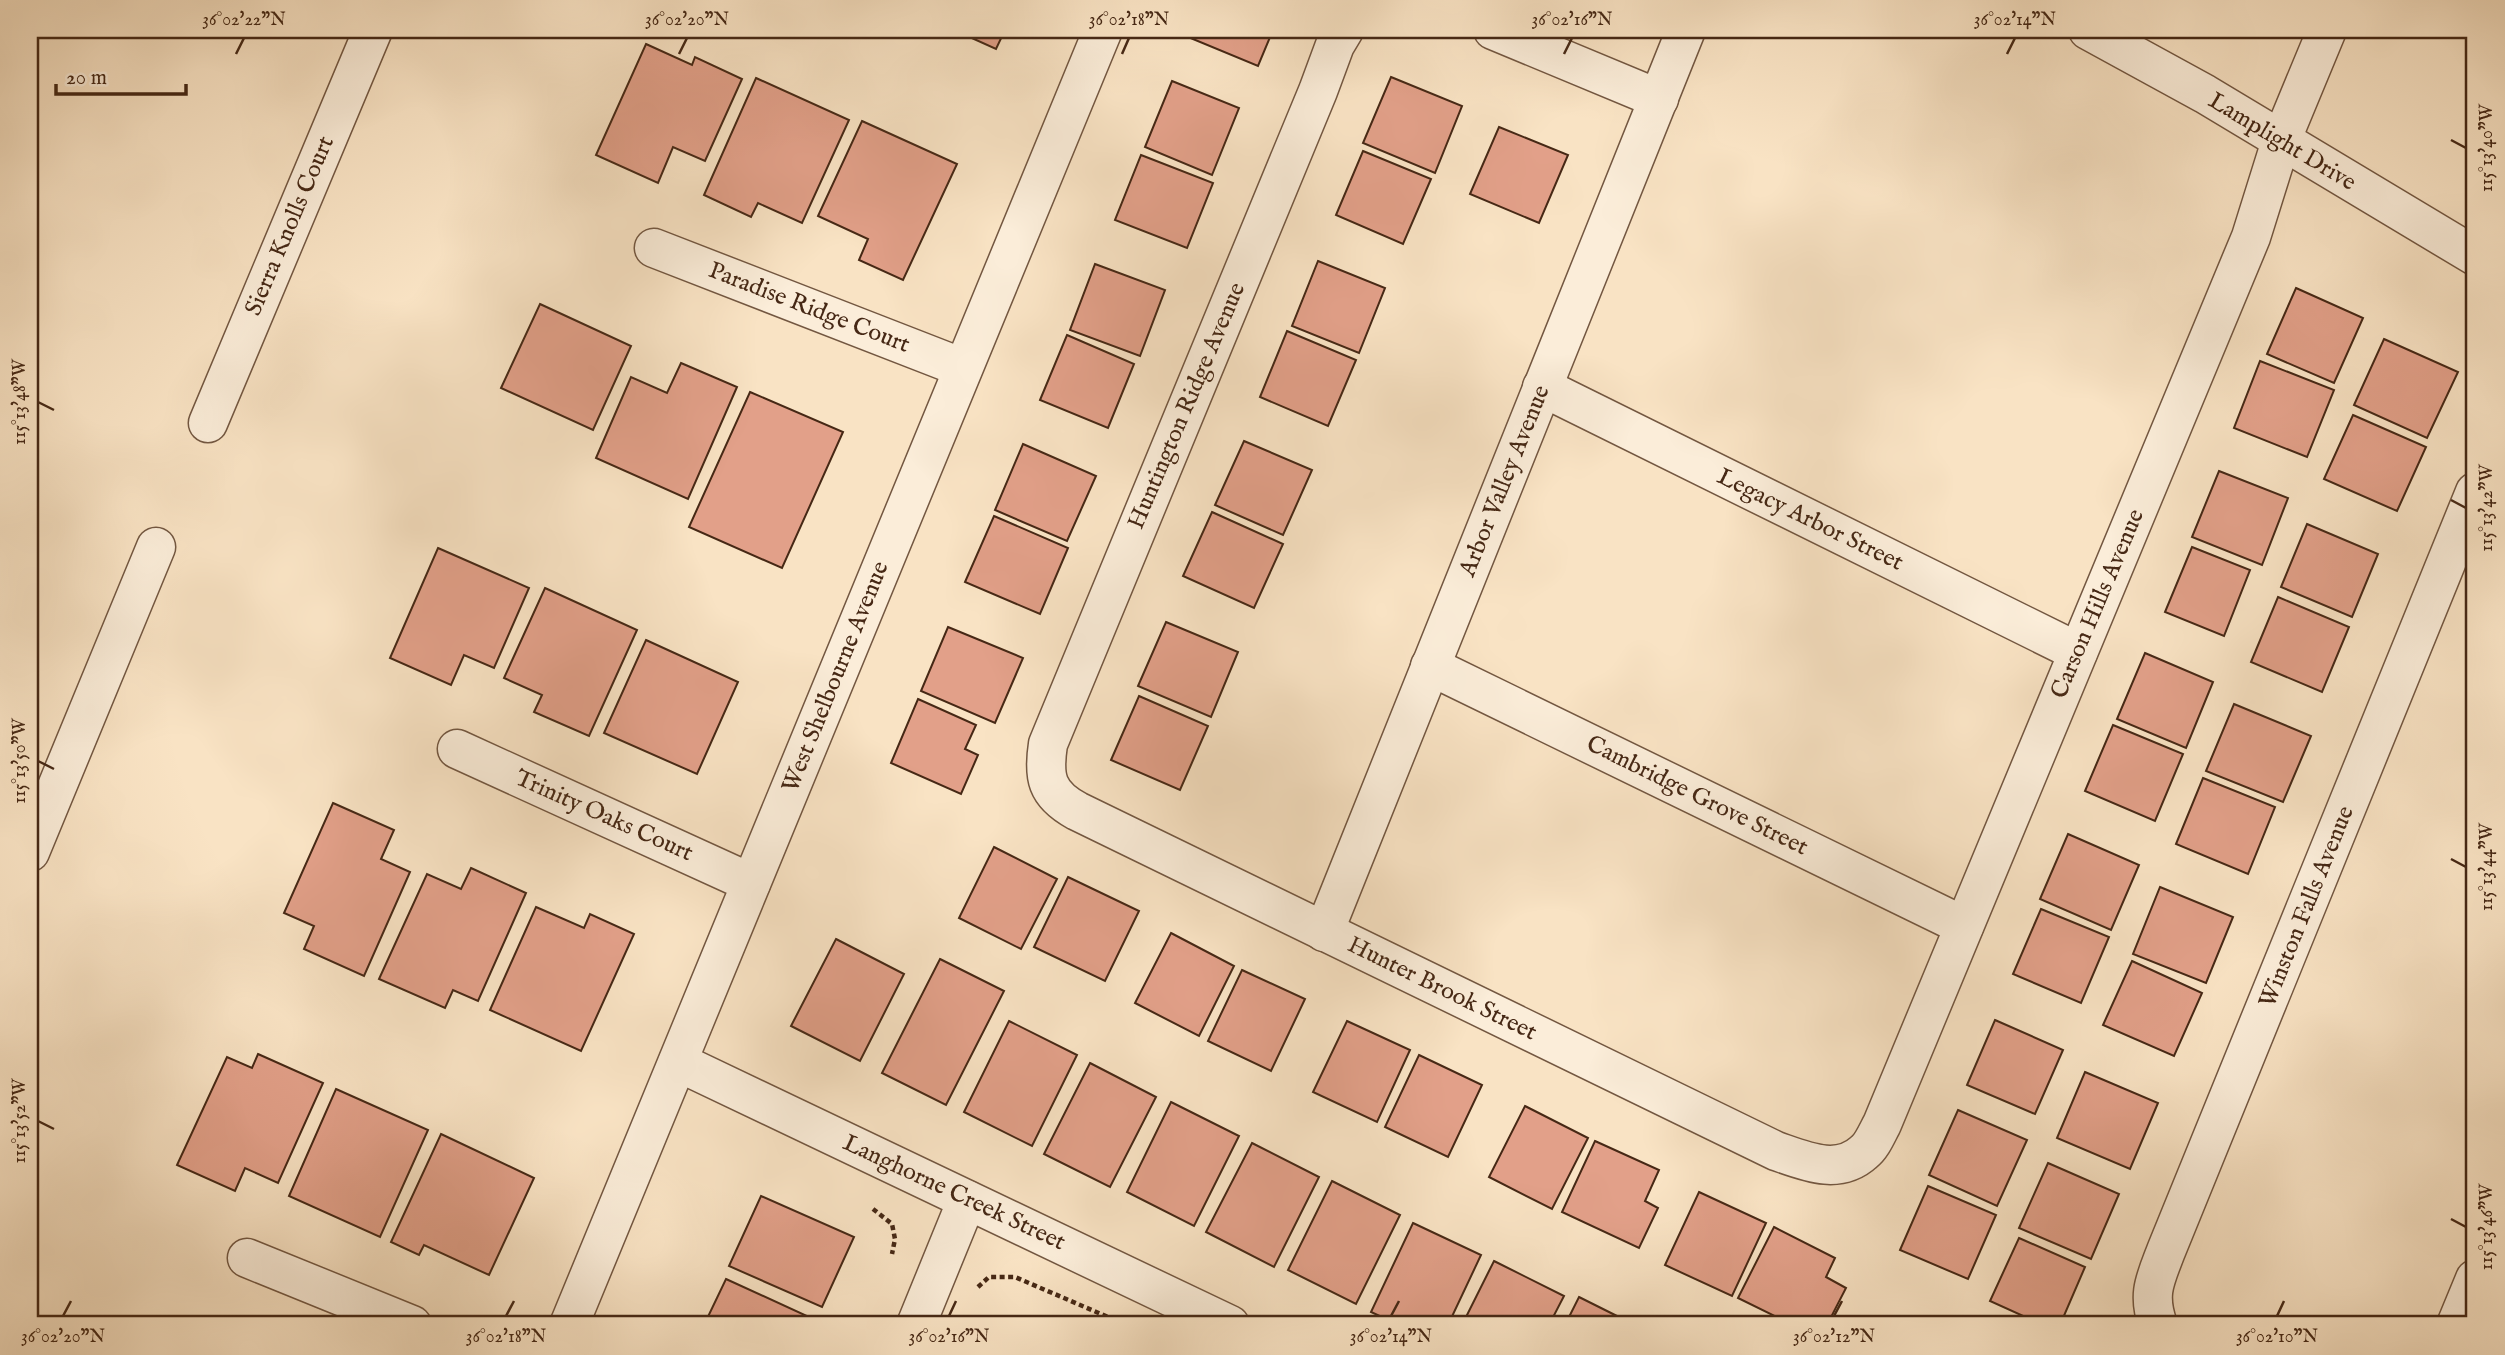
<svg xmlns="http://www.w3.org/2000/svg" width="2505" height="1355" viewBox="0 0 2505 1355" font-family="'IM FELL English',serif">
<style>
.building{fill:#e2a089;stroke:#462815;stroke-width:2}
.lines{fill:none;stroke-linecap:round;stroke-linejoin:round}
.minor-casing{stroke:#735741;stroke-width:41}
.path{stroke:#462815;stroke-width:4.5;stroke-dasharray:5 3.5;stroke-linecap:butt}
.minor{stroke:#fbedd9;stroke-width:38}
.ticks{fill:none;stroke:#462815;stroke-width:2.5}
.labels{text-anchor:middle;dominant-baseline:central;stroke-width:6;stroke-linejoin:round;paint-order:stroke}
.street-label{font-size:24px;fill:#462815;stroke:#fbedd9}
.neatline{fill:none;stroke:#462815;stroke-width:2.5}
.ticks-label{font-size:18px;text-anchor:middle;fill:#462815}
</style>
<rect width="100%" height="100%" fill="#f9e3c4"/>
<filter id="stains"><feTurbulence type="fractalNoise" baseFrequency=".00286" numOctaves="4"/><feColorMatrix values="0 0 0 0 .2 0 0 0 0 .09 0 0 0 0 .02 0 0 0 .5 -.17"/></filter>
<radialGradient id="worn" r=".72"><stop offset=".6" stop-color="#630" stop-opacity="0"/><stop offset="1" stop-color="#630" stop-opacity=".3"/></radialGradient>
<g class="building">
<path d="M954 30H1005L996 49Z"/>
<path d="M1192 30H1273L1258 66 1188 37Z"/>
<path d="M646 44 692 65 695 57 742 79 705 161 673 147 658 183 596 155Z"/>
<path d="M1391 77 1462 106 1435 173 1363 143Z"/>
<path d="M756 78 849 120 802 223 758 203 751 217 704 195Z"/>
<path d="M1172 81 1239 108 1212 175 1145 147Z"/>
<path d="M862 121 957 164 903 280 859 260 868 239 818 216Z"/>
<path d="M1499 127 1568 155 1539 223 1470 194Z"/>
<path d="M1363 151 1431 179 1403 244 1336 215Z"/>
<path d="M1141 155 1213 183 1187 248 1115 220Z"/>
<path d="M1318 261 1385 288 1359 353 1292 326Z"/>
<path d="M1095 264 1165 290 1140 356 1070 330Z"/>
<path d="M2296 288 2363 318 2334 383 2267 354Z"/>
<path d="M540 304 631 346 593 430 501 388Z"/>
<path d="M1287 331 1356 360 1328 426 1260 397Z"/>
<path d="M1067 335 1134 364 1108 428 1040 400Z"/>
<path d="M2384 339 2458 372 2427 438 2354 405Z"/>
<path d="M2260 361 2334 390 2307 457 2234 428Z"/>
<path d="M681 363 737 387 688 499 596 458 631 377 667 393Z"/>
<path d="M750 392 843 432 782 568 689 527Z"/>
<path d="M2353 415 2426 447 2397 511 2324 479Z"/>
<path d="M1244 441 1312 470 1283 535 1215 505Z"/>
<path d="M1023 444 1096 476 1067 541 995 510Z"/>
<path d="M2219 471 2288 498 2262 565 2192 537Z"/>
<path d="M1212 512 1283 544 1254 608 1183 576Z"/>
<path d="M994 516 1068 548 1040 614 965 582Z"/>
<path d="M2307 524 2378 554 2352 617 2281 587Z"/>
<path d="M2192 547 2250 570 2224 636 2165 612Z"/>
<path d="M438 548 529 588 494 668 464 655 451 685 390 658Z"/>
<path d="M545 588 637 630 589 736 534 712 542 695 504 678Z"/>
<path d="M2278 597 2349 627 2322 692 2251 662Z"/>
<path d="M1166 622 1238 652 1211 717 1138 686Z"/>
<path d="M948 627 1023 658 995 723 921 691Z"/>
<path d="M646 640 738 682 697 774 604 733Z"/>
<path d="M2145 653 2213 682 2186 748 2117 719Z"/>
<path d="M1139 696 1208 726 1180 790 1111 760Z"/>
<path d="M918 699 976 725 965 749 978 755 961 794 891 763Z"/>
<path d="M2234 704 2311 736 2283 802 2206 771Z"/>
<path d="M2113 725 2183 754 2155 821 2085 791Z"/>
<path d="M2203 778 2275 807 2248 874 2176 844Z"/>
<path d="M333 803 394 830 381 859 410 872 364 976 304 949 314 926 284 913Z"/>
<path d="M2068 834 2139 865 2111 930 2040 899Z"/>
<path d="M994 847 1057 879 1021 949 959 918Z"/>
<path d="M471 868 526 893 478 1001 453 990 445 1008 379 979 427 874 461 889Z"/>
<path d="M1068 877 1139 911 1105 981 1034 947Z"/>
<path d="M2160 887 2233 917 2206 983 2133 954Z"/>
<path d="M536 907 584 928 590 914 634 934 581 1051 490 1010Z"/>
<path d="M2041 909 2109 937 2081 1003 2013 974Z"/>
<path d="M1171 933 1234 966 1199 1036 1135 1003Z"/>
<path d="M836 939 904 974 860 1061 791 1026Z"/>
<path d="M940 959 1004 991 946 1105 882 1073Z"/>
<path d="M2132 961 2202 993 2174 1056 2103 1025Z"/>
<path d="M1242 970 1305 999 1271 1071 1208 1041Z"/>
<path d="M1995 1020 2063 1050 2035 1114 1967 1085Z"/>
<path d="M1009 1021 1077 1055 1032 1146 964 1112Z"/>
<path d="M1347 1021 1410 1050 1377 1122 1313 1092Z"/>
<path d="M258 1054 323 1083 278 1183 245 1168 235 1191 177 1165 227 1057 252 1068Z"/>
<path d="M1419 1055 1482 1085 1448 1157 1385 1127Z"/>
<path d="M1090 1063 1156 1097 1110 1187 1044 1154Z"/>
<path d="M2085 1072 2158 1103 2130 1169 2057 1138Z"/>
<path d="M336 1089 428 1130 380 1237 289 1196Z"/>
<path d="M1171 1102 1239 1136 1194 1226 1127 1192Z"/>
<path d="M1525 1106 1588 1138 1552 1209 1489 1177Z"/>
<path d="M1958 1110 2027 1140 1997 1206 1929 1175Z"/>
<path d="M441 1134 534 1178 489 1275 424 1245 419 1255 391 1242Z"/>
<path d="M1595 1141 1659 1170 1645 1201 1658 1208 1639 1248 1562 1212Z"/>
<path d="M1252 1143 1319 1177 1274 1267 1206 1232Z"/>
<path d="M2048 1163 2119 1194 2091 1259 2019 1228Z"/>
<path d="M1332 1181 1400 1215 1356 1304 1288 1270Z"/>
<path d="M1928 1186 1996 1215 1968 1279 1900 1250Z"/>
<path d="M1699 1192 1766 1223 1732 1296 1665 1265Z"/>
<path d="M761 1196 854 1237 822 1307 729 1266Z"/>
<path d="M1413 1223 1481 1255 1448 1325H1399L1371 1312Z"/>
<path d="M1774 1227 1835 1258 1826 1277 1846 1288 1827 1325H1793L1738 1298Z"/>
<path d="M2019 1238 2085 1267 2060 1325H2043L1990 1301Z"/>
<path d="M1494 1261 1564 1296 1549 1325H1462Z"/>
<path d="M726 1279 820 1322 819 1325H704Z"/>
<path d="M1579 1297 1635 1325H1565Z"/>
</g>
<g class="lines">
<defs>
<g id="minor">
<path d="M1344 30 1335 45 1318 91 1048 744C1043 777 1046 794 1077 811L1776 1151C1805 1161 1838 1176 1864 1152 1872 1146 1877 1133 1882 1124L2251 237 2281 141 2327 30"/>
<path d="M1493 30 1659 99"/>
<path d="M2088 30 2205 94 2475 256"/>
<path d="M654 248 963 368"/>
<path d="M1542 387 2078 652"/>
<path d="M208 423 373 30"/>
<path d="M1430 666 1964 926"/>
<path d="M457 749 751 883"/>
<path d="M30 852 156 547"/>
<path d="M1324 932 1686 30"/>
<path d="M678 1062 1230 1325"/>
<path d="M247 1258 412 1325"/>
<path d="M569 1325 1103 30"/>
<path d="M916 1325 967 1200"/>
<path d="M2158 1325C2147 1294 2155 1280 2166 1251L2475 492"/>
<path d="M2456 1325 2475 1279"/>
</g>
</defs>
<use href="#minor" class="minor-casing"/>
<g class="path">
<path d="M873 1209 892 1224 895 1239 892 1254"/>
<path d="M978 1287 989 1277H1015L1108 1317"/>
</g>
<use href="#minor" class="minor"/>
</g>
<path class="ticks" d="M236 54 244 38M679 54 687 38M1122 54 1129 38M1564 54 1572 38M2007 54 2015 38M2451 140 2466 148M38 402 54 410M2451 500 2466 508M38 761 54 769M2451 859 2466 867M38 1121 54 1129M2451 1219 2466 1227M63 1316 71 1301M506 1316 514 1301M949 1316 956 1301M1391 1316 1399 1301M1834 1316 1842 1301M2277 1316 2284 1301"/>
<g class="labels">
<g class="street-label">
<text transform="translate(2282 142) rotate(31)">Lamplight Drive</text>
<text transform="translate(290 226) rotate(-67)">Sierra Knolls Court</text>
<text transform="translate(809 308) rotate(21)">Paradise Ridge Court</text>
<text transform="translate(1187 406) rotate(-67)">Huntington Ridge Avenue</text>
<text transform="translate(1505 481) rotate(-68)">Arbor Valley Avenue</text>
<text transform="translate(1810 520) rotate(26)">Legacy Arbor Street</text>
<text transform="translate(2098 604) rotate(-67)">Carson Hills Avenue</text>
<text transform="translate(836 677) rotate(-68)">West Shelbourne Avenue</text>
<text transform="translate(1697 796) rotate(26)">Cambridge Grove Street</text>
<text transform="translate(604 816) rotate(24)">Trinity Oaks Court</text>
<text transform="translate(2307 907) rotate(-68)">Winston Falls Avenue</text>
<text transform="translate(1442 989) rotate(26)">Hunter Brook Street</text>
<text transform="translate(954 1193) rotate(25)">Langhorne Creek Street</text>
</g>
</g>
<rect width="2505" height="1355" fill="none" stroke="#f9e3c4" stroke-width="77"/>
<path d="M56 84v10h130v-10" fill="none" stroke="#462815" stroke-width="3.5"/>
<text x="66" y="84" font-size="21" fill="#462815" stroke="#fbedd9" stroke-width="5" paint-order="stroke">20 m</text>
<rect x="38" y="38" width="2428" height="1278" class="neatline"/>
<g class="ticks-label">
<text x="244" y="25">36°02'22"N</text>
<text x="687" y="25">36°02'20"N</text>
<text x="1129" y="25">36°02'18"N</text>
<text x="1572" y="25">36°02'16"N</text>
<text x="2015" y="25">36°02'14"N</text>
<text transform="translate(2486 148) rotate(-90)" y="6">115°13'40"W</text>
<text transform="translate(19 402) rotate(-90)" y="6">115°13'48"W</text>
<text transform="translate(2486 508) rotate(-90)" y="6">115°13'42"W</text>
<text transform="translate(19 761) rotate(-90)" y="6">115°13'50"W</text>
<text transform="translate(2486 867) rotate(-90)" y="6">115°13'44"W</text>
<text transform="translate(19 1121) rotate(-90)" y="6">115°13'52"W</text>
<text transform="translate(2486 1227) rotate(-90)" y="6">115°13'46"W</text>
<text x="63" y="1342">36°02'20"N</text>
<text x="506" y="1342">36°02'18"N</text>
<text x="949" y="1342">36°02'16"N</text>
<text x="1391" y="1342">36°02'14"N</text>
<text x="1834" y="1342">36°02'12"N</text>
<text x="2277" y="1342">36°02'10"N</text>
</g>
<rect width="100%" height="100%" filter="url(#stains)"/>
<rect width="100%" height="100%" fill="url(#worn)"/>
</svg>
